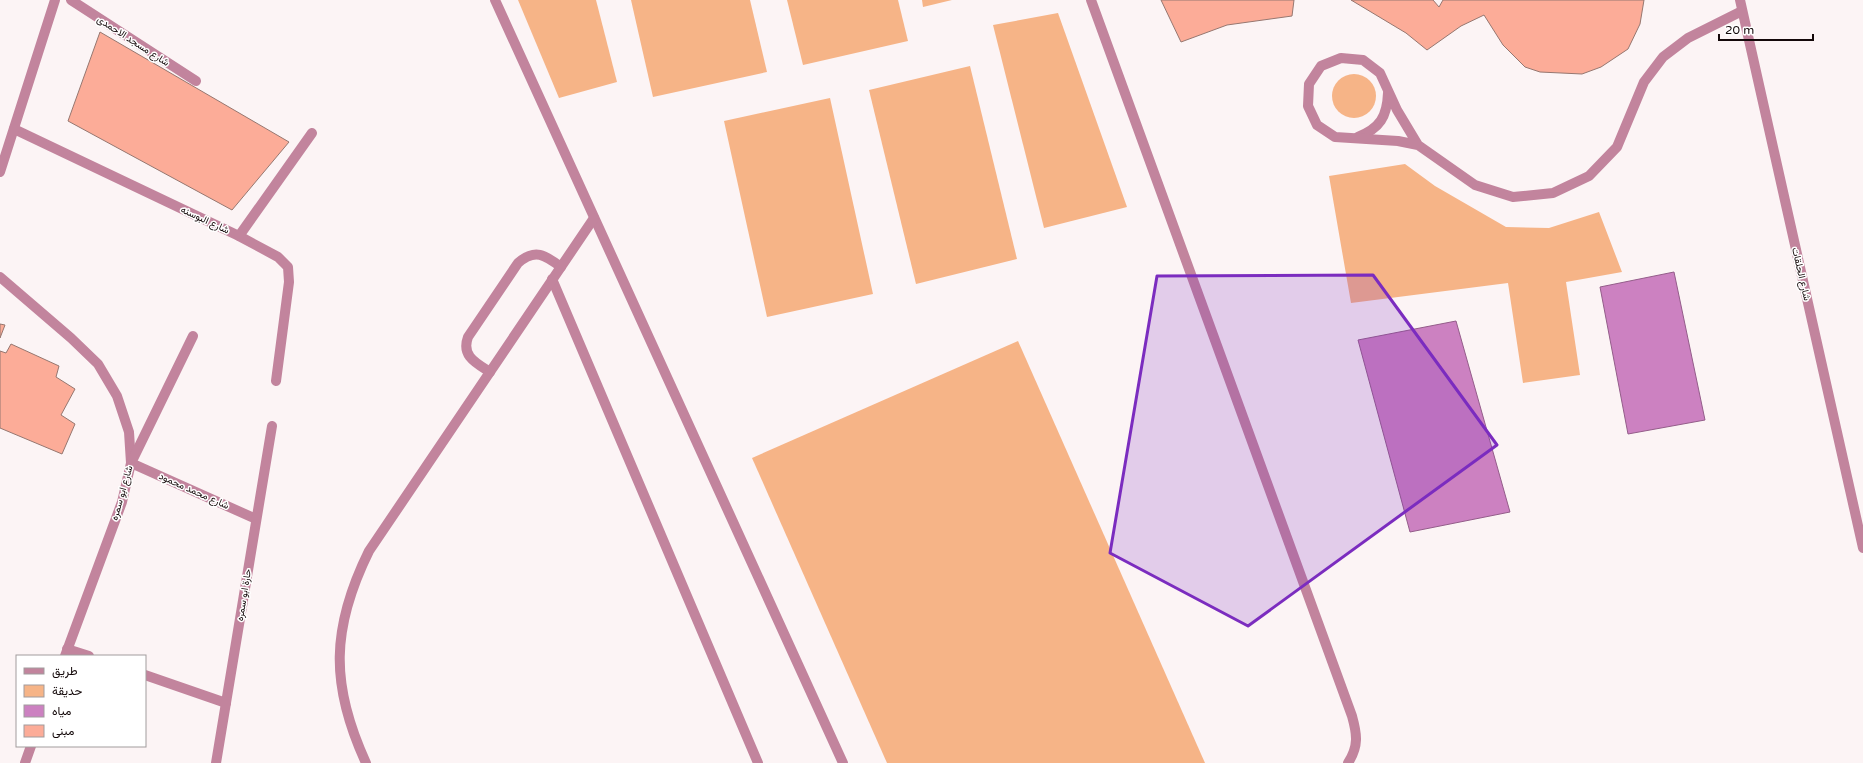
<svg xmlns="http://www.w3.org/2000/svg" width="1863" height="763" viewBox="0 0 1863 763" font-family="'Varela Round',Vazirmatn,sans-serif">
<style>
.green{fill:#f6b487}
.water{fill:#cc81c1;stroke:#945d8a}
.building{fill:#fcac98;stroke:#967770}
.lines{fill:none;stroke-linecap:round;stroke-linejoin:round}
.service{stroke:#c2849d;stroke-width:10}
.minor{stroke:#c2849d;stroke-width:10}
.marked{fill:#7b2cbf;fill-opacity:0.2;stroke:#7b2cbf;stroke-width:3;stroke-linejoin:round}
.labels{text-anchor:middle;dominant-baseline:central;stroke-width:3;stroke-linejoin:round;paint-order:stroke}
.street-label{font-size:10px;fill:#130809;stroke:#fff}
</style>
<rect width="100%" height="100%" fill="#fcf4f5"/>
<g class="green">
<path d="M518 0H596L617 82 559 98Z"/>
<path d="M631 0H750L767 72 653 97Z"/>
<path d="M787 0H898L908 41 803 65Z"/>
<path d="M922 0H952L923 7Z"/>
<path d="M1058 13 1127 207 1044 228 993 25Z"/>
<path d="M970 66 1017 259 916 284 869 90Z"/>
<circle cx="1354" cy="96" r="22"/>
<path d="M830 98 873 294 767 317 724 121Z"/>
<path d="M1405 164 1435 186 1506 227 1549 228 1599 212 1622 272 1566 282 1580 375 1523 383 1508 283 1351 303 1329 176Z"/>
<path d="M1018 341 1205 763H887L752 458Z"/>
</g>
<g class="water">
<path d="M1674 272 1705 420 1628 434 1600 287Z"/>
<path d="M1456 321 1510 512 1410 532 1358 340Z"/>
</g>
<g class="building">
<path d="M1161 0H1294L1292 16 1227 25 1181 42Z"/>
<path d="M1351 0H1433L1439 7 1443 0H1644L1640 24 1628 49 1601 67 1582 74 1540 72 1525 67 1503 45 1484 15 1461 26 1427 50 1406 33Z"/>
<path d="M100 32 289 142 232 210 68 121Z"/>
<path d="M0 324 5 325 0 338Z"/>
<path d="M11 344 59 366 56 377 75 389 61 415 75 424 62 454 0 428V351L6 353Z"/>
</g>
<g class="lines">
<g class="service">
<path d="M495 0 843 763"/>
<path d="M1091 0 1352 716C1357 734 1359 746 1348 763"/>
<path d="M1358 137C1380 128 1387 117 1388 93"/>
<path d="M1418 145 1398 141 1335 137 1317 125 1308 106 1309 84 1321 66 1341 58 1363 60 1380 73 1397 110 1418 145 1475 185 1513 197 1553 193 1589 176 1617 147 1644 82 1663 57 1688 38 1742 11"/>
<path d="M552 279 758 763"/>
<path d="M490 372C476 363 461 356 468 337L518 263C535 248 545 255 561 267"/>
<path d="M366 763C330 685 331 628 369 551L594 218"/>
</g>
<g class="minor">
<path d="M71 0 196 81"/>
<path d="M1740 0 1863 548"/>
<path d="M14 129 239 236 278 257 288 267 289 282 276 381"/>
<path d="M0 172 55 0"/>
<path d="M239 236 312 133"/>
<path d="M0 277 71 338 98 364 117 396 129 432 131 463 122 502 65 656"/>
<path d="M193 336 131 463 256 519"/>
<path d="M67 649 89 656"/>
<path d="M145 675 226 703"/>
<path d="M25 763 31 746"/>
<path d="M216 763 272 426"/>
</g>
</g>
<path class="marked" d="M1373 275 1497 445 1248 626 1110 553 1157 276Z"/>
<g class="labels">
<g class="street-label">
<text transform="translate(133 41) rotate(33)">شارع مسجد الاحمدى</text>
<text transform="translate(205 220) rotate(25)">شارع البوسنه</text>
<text transform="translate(1801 274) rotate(77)">شارع الحلقات</text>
<text transform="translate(194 491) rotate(24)">شارع محمد محمود</text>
<text transform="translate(122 493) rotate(-74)">شارع ابو سمره</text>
<text transform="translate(244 595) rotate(-81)">حارة ابو سمره</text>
</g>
</g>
<rect x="16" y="655" width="130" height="92" fill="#ffffff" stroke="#a19c9d"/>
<rect x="24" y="668" width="20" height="6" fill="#c2849d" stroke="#a19c9d"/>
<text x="52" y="675" font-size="12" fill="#130809">طريق</text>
<rect x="24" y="685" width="20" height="12" fill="#f6b487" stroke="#a19c9d"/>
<text x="52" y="695" font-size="12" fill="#130809">حديقة</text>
<rect x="24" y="705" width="20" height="12" fill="#cc81c1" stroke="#a19c9d"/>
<text x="52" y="715" font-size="12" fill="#130809">مياه</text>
<rect x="24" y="725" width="20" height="12" fill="#fcac98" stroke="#a19c9d"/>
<text x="52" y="735" font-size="12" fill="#130809">مبنى</text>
<path d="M1719 34v6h94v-6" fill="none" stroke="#130809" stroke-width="2"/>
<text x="1725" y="34" font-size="12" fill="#130809" stroke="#ffffff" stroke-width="3" paint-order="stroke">20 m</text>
</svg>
